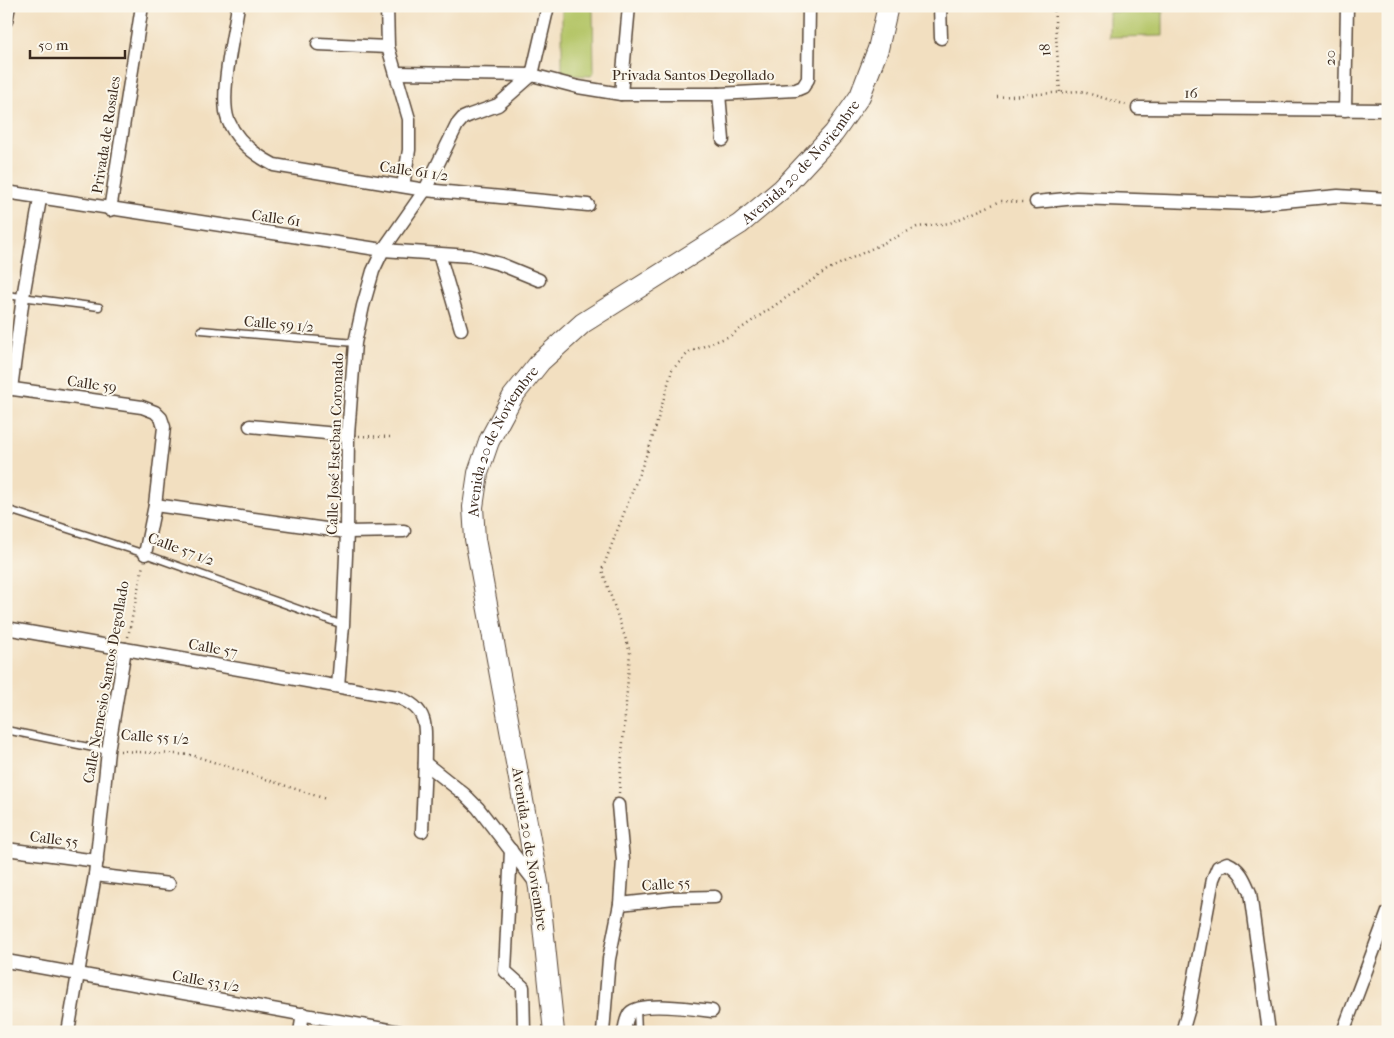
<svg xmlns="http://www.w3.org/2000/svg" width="1394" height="1038" viewBox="0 0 1394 1038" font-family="'IM FELL French Canon',serif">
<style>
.green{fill:#b5c669;stroke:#787844}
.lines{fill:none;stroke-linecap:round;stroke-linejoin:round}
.service-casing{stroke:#564536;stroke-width:9}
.minor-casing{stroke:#564536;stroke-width:15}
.primary-casing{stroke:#564536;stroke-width:22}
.path{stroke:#564536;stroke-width:2.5;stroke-dasharray:1 4;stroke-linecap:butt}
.service{stroke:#fff;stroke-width:6}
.minor{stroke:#fff;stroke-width:12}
.primary{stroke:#fff;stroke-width:20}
.labels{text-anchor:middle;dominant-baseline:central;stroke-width:4;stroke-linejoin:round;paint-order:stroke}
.street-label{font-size:15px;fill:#3b2a1e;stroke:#fbf7ec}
</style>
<rect width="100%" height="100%" fill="#fbf7ec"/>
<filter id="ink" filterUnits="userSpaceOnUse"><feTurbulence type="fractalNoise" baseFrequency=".02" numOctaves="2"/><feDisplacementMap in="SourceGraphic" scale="10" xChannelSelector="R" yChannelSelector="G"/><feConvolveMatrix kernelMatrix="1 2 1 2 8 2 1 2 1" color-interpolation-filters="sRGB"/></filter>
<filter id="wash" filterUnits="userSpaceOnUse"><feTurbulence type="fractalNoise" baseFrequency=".0096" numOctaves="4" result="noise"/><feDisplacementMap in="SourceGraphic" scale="20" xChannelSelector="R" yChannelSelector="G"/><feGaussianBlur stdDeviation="1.12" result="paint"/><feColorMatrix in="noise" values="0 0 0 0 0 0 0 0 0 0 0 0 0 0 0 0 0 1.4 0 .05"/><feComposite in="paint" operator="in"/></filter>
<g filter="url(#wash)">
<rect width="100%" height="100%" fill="#f2dfc0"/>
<g class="green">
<path d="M565 6H589L593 11 594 72 591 76 565 75 562 71V11Z"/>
<path d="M1163 11V36L1109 37V12Z"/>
</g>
</g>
<g filter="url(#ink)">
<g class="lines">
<defs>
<g id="service">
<path d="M6 295 99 307"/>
<path d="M201 330 355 343"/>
<path d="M6 509 145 554 343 625"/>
<path d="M6 730 108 751"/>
<path d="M637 1009 638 1032"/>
</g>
<g id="minor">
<path d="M238 6C234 34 219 95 228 120 236 140 255 155 274 165L425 190 588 205"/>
<path d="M387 6 388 47 409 119V150L403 186"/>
<path d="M940 6 941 38"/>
<path d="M6 21 9 6"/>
<path d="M318 44 388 47"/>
<path d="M396 73 532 75 578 87 621 94H719L796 90 803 87 808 79 809 6"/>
<path d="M621 94 629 6"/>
<path d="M719 94 723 140"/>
<path d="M1138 108 1388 110"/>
<path d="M1345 110 1347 6"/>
<path d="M6 192 383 250 470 256 500 264 539 280"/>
<path d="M1036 202 1076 198 1252 204 1338 196 1388 199"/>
<path d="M110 210 142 6"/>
<path d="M439 254 461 329"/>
<path d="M6 388 142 407 155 412 161 418 164 427 155 505 145 554"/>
<path d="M11 389 23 297 40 199"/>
<path d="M250 426 348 435"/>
<path d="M155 505 347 532 404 531"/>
<path d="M6 628 397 697C408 701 419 707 423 719 426 727 425 737 425 746 425 774 423 803 422 831"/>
<path d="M338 686 343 625 347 532 348 435 355 343 363 306 373 271 383 250 425 190 457 125 463 118 470 115 498 105 532 75 548 6"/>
<path d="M425 763 464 794 478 808 535 882"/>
<path d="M6 849 97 861"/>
<path d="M511 850 505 971 523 987 524 1032"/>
<path d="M95 875 169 884"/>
<path d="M620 904 674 898 715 897"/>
<path d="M6 961 400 1032"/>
<path d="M68 1032 95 875 108 751 125 649"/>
<path d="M300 1032 303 1014"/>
<path d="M603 1032 609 959 620 904 623 860 618 805"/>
<path d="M624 1032C625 1026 626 1018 630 1013 641 1001 696 1009 712 1011"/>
<path d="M1182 1032 1189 1008 1213 879 1218 867 1227 863C1241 869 1245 881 1250 893L1269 1032"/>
<path d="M1343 1032 1388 912"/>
</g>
<g id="primary">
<path id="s1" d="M554 1032 539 888 475 539 473 507 478 473 489 441 513 396 541 361 583 323 740 224 782 189 834 133 860 96 878 49 888 6"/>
</g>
</defs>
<use href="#service" class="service-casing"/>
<use href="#minor" class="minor-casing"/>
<use href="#primary" class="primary-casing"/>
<g class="path">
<path d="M1054 6 1060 93"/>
<path d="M997 97 1080 91 1127 105"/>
<path d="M359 436 390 437"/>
<path d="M128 637 143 565"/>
<path d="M120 751 192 755 326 799"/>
<path d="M619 793 630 652 602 570 651 443 672 370 689 352 730 336 827 270 917 227 950 223 1001 201 1024 202"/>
</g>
<use href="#service" class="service"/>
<use href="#minor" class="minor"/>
<use href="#primary" class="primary"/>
</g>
</g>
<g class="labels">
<g class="street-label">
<text transform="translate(1045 50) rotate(-94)">18</text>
<text transform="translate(1330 58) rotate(-89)">20</text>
<text x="693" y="75">Privada Santos Degollado</text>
<text transform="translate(1191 93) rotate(1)">16</text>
<text transform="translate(106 135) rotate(-81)">Privada de Rosales</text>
<text stroke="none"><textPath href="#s1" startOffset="1025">Avenida 20 de Noviembre</textPath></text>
<text transform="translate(414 171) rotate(8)">Calle 61 1/2</text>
<text transform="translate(276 218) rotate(8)">Calle 61</text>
<text transform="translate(279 324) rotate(5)">Calle 59 1/2</text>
<text transform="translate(92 384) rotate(8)">Calle 59</text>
<text stroke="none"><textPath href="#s1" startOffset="604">Avenida 20 de Noviembre</textPath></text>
<text transform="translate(335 444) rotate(-88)">Calle José Esteban Coronado</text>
<text transform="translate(181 549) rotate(20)">Calle 57 1/2</text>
<text transform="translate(213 648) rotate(10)">Calle 57</text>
<text transform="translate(106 682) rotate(-80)">Calle Nemesio Santos Degollado</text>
<text transform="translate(155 737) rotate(4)">Calle 55 1/2</text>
<text transform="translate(54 839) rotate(7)">Calle 55</text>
<text transform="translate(530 849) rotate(81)">Avenida 20 de Noviembre</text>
<text transform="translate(666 884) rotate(-4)">Calle 55</text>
<text transform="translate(206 981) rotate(10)">Calle 53 1/2</text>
</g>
</g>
<rect width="1394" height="1038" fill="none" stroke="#fbf7ec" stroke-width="25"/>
<path d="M30 50v8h95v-8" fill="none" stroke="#3b2a1e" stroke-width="2.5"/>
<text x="38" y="50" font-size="15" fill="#3b2a1e" stroke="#fbf7ec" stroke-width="4" paint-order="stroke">50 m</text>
</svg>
